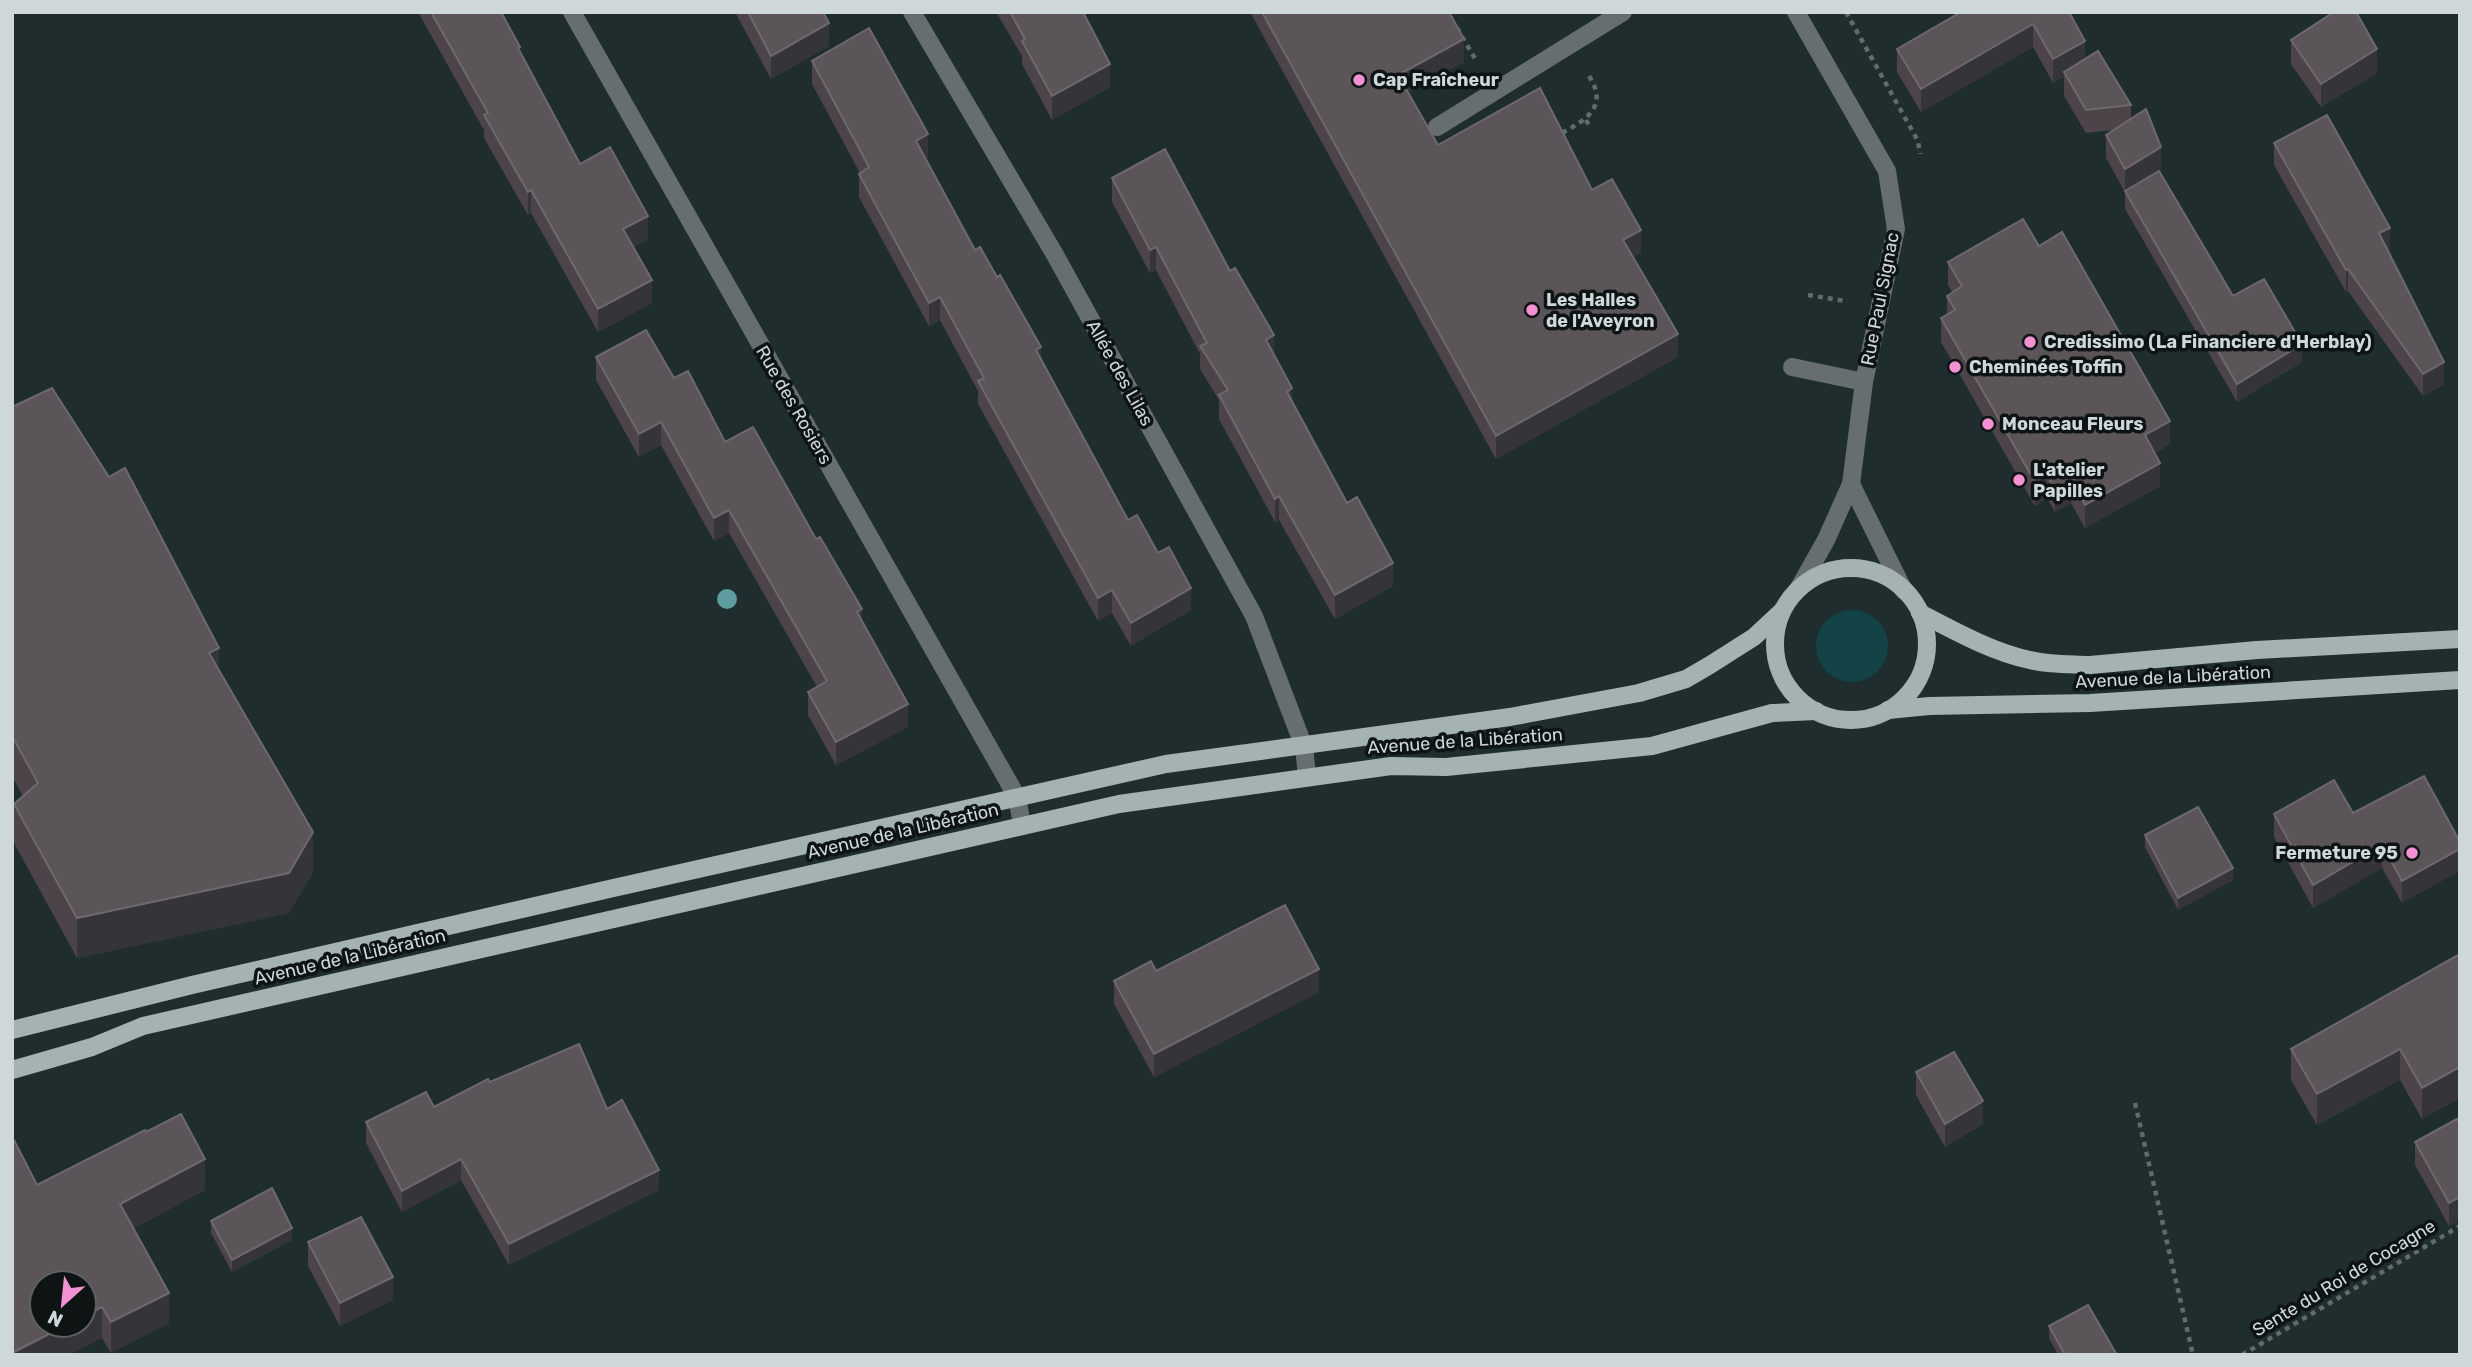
<svg xmlns="http://www.w3.org/2000/svg" width="2472" height="1367" viewBox="0 0 2472 1367" font-family="Rubik,sans-serif">
<style>
.green{fill:#144347}
.lines{fill:none;stroke-linecap:round;stroke-linejoin:round}
.path{stroke:#5f6b6c;stroke-width:4.5;stroke-dasharray:5 5;stroke-linecap:butt}
.minor{stroke:#676e6f;stroke-width:18}
.major{stroke:#a4b2b3;stroke-width:18}
.tree{fill:#5e9ca0}
.wall{fill:#4d444a}
.shaded-wall{fill:#353438}
.building{fill:#5b5459;stroke:#6d696d;stroke-width:2}
.poi-dot{fill:#f491d4;stroke:#0e1414;stroke-width:2.5}
.labels{text-anchor:middle;dominant-baseline:central;stroke-width:7;stroke-linejoin:round;paint-order:stroke}
.poi-label{font-size:18px;font-weight:bold;fill:#cfd8d8;stroke:#0e1414;text-anchor:start}
.street-label{font-size:18px;fill:#cfd8d8;stroke:#0e1414}
</style>
<rect width="100%" height="100%" fill="#1f2d2e"/>
<circle class="green" cx="1852" cy="646" r="36"/>
<g class="lines">
<g class="path">
<path d="M1846 12 1918 141 1920 154"/>
<path d="M1457 28 1477 62"/>
<path d="M1586 120 1590 127"/>
<path d="M1562 133C1586 120 1609 106 1589 76"/>
<path d="M1808 295 1845 301"/>
<path d="M2135 1103 2193 1355"/>
<path d="M2242 1355 2460 1226"/>
</g>
<g class="minor">
<path d="M572 12 1017 797 1022 825"/>
<path d="M912 12 1054 253 1254 616 1304 747 1307 776"/>
<path d="M1796 12 1887 171 1896 229 1864 382 1851 484 1826 540 1799 588"/>
<path d="M1437 127 1623 12"/>
<path d="M1792 367 1864 382"/>
<path d="M1851 484 1904 591"/>
</g>
<g class="major">
<circle cx="1851" cy="644" r="76"/>
<path d="M1920 613C1955 631 1992 652 2030 660 2049 665 2070 664 2090 665L2257 650 2460 639"/>
<path d="M1888 710 1929 706 2090 703 2460 680"/>
<path d="M12 1030 192 985 609 889 1166 764 1510 717 1639 693 1686 679 1710 665 1754 637 1782 611"/>
<path d="M12 1070 92 1047 143 1026 1119 804 1391 766 1446 767 1652 746 1772 713 1816 711"/>
</g>
</g>
<circle class="tree" cx="727" cy="599" r="10"/>
<g class="wall">
<path d="M418 12H501L520 53 580 164 648 239 633 247 652 303 598 332 531 213 528 215 484 138V130Z"/>
<path d="M735 12H823L829 46 771 79Z"/>
<path d="M996 12H1083L1110 87 1052 120 1022 64V56Z"/>
<path d="M1250 12H1449L1464 62 1408 92 1438 145 1592 190 1641 253 1633 257 1678 357 1496 459Z"/>
<path d="M2069 12 2085 59 2131 105V119L2161 170 2159 171 2233 296 2302 362 2237 402 2125 209V192L2106 158V135L2113 130 2086 133 2064 96V77L2053 83 2033 47 1921 112 1897 72V49Z"/>
<path d="M2291 40 2377 73 2321 107 2291 64Z"/>
<path d="M812 61 928 157 926 159 975 250 1041 359 1128 520 1158 553 1191 610 1131 646 1112 613 1098 621 978 404V391L940 320 929 326 859 197V174L860 173 812 84Z"/>
<path d="M2274 143 2390 250 2388 251 2444 384 2423 396 2348 291 2346 292 2274 165Z"/>
<path d="M1112 178 1274 355 1292 401 1393 586 1335 619 1279 520 1275 522 1219 419V400L1200 369V354L1156 270 1150 273 1112 202Z"/>
<path d="M2039 246 2170 444 2155 453 2160 486 2085 528 2071 503 2055 512 2047 498 2035 506 1941 342V318L1947 315V296L1952 292 1948 285V262Z"/>
<path d="M596 357 674 378 725 442 862 621 908 727 836 765 808 715V692L817 687 729 533 714 541 661 445 639 457 596 380Z"/>
<path d="M12 407 219 670 313 872 289 913 77 958 14 843V804L23 796 12 776Z"/>
<path d="M2424 776 2402 903 2382 868 2313 908 2274 837V814L2353 813Z"/>
<path d="M2145 835 2233 880 2178 910 2145 847Z"/>
<path d="M2460 954V1098L2422 1119 2400 1080 2317 1125 2291 1080V1049Z"/>
<path d="M1156 971 1319 992 1154 1077 1114 1004V981Z"/>
<path d="M1916 1072 1983 1124 1945 1147 1916 1095Z"/>
<path d="M490 1082 607 1109 659 1190 509 1265 461 1180 402 1212 366 1143V1122L434 1107Z"/>
<path d="M2460 1125V1220L2449 1226 2415 1165V1142Z"/>
<path d="M146 1132 205 1190 134 1228 169 1323 111 1353 102 1338 37 1185Z"/>
<path d="M211 1221 292 1240 232 1272 211 1233Z"/>
<path d="M308 1242 393 1300 340 1326 308 1266Z"/>
<path d="M2049 1326 2117 1355H2058L2049 1338Z"/>
</g>
<g class="shaded-wall">
<path d="M829 23V46L771 79V56Z"/>
<path d="M2033 24V47L1921 112V89Z"/>
<path d="M1464 39V62L1398 98V75Z"/>
<path d="M2085 41V65L2064 72V77L2053 83V59Z"/>
<path d="M2377 49V73L2321 107V84Z"/>
<path d="M1110 64V87L1052 120V96Z"/>
<path d="M928 134V157L916 164V141Z"/>
<path d="M2161 147V170L2125 192V169Z"/>
<path d="M531 190V213L528 215V192Z"/>
<path d="M648 216V239L623 252V229Z"/>
<path d="M2390 228V250L2379 255V233Z"/>
<path d="M1641 230V253L1623 263V240Z"/>
<path d="M1156 247V270L1150 273V250Z"/>
<path d="M2348 269V291L2346 292V270Z"/>
<path d="M652 280V303L598 332V309Z"/>
<path d="M940 297V320L929 326V303Z"/>
<path d="M1678 334V357L1496 459V436Z"/>
<path d="M1274 335V359L1266 340Z"/>
<path d="M2302 344V362L2237 402V384Z"/>
<path d="M1041 347V370L1036 350Z"/>
<path d="M2444 362V384L2423 396V374Z"/>
<path d="M1292 388V411L1287 392Z"/>
<path d="M2170 421V444L2145 458V435Z"/>
<path d="M661 422V445L639 457V434Z"/>
<path d="M2160 463V486L2085 528V505Z"/>
<path d="M2047 475V498L2035 506V482Z"/>
<path d="M2071 480V503L2055 512V489Z"/>
<path d="M1279 496V520L1275 522V499Z"/>
<path d="M729 510V533L714 541V518Z"/>
<path d="M1393 563V586L1335 619V595Z"/>
<path d="M1191 588V610L1131 646V623Z"/>
<path d="M1112 590V613L1098 621V598Z"/>
<path d="M862 609V633L857 612Z"/>
<path d="M219 648V688L209 653Z"/>
<path d="M908 704V727L836 765V742Z"/>
<path d="M313 832V872L289 913 77 958V918Z"/>
<path d="M2382 845V868L2313 908V885Z"/>
<path d="M2460 849V871L2402 903V881Z"/>
<path d="M2233 868V880L2178 910V898Z"/>
<path d="M1319 969V992L1154 1077V1054Z"/>
<path d="M2400 1049V1080L2317 1125V1094Z"/>
<path d="M2460 1067V1098L2422 1119V1088Z"/>
<path d="M1983 1101V1124L1945 1147V1124Z"/>
<path d="M205 1159V1190L120 1235V1204Z"/>
<path d="M461 1159V1180L402 1212V1191Z"/>
<path d="M659 1170V1190L509 1265V1244Z"/>
<path d="M2460 1197V1220L2449 1226V1203Z"/>
<path d="M292 1228V1240L232 1272V1260Z"/>
<path d="M393 1277V1300L340 1326V1303Z"/>
<path d="M169 1293V1323L111 1353V1322Z"/>
<path d="M102 1307V1338L69 1355H12V1353L67 1325H84V1316Z"/>
</g>
<g class="building">
<path d="M431 12H501L520 47 518 48 580 164 610 147 648 216 623 229 652 280 598 309 531 190 528 192 484 115 488 113Z"/>
<path d="M748 12H823L829 23 771 56Z"/>
<path d="M1010 12H1083L1110 64 1052 96 1022 41 1025 39Z"/>
<path d="M1262 12H1449L1464 39 1398 75 1438 145 1540 88 1592 190 1612 179 1641 230 1623 240 1678 334 1496 436Z"/>
<path d="M1961 12H2069L2085 41 2053 59 2033 24 1921 89 1897 49Z"/>
<path d="M2334 12H2356L2377 49 2321 84 2291 40Z"/>
<path d="M869 28 928 134 916 141 975 250 980 247 997 277 1000 275 1041 347 1036 350 1128 520 1137 515 1158 553 1169 547 1191 588 1131 623 1112 590 1098 598 978 381 984 378 940 297 929 303 859 174 869 167 812 61Z"/>
<path d="M2098 51 2131 105 2086 110 2064 72Z"/>
<path d="M2146 109 2161 147 2125 169 2106 135Z"/>
<path d="M2327 115 2390 228 2379 233 2444 362 2423 374 2348 269 2346 270 2274 143Z"/>
<path d="M1165 149 1230 271 1235 268 1274 335 1266 340 1292 388 1287 392 1347 503 1357 497 1393 563 1335 595 1279 496 1275 499 1219 395 1228 390 1200 346 1207 343 1156 247 1150 250 1112 178Z"/>
<path d="M2159 171 2233 296 2264 279 2302 344 2237 384 2125 191Z"/>
<path d="M2023 219 2039 246 2062 232 2170 421 2145 435 2160 463 2085 505 2071 480 2055 489 2047 475 2035 482 1941 318 1955 310 1947 296 1962 286 1948 262Z"/>
<path d="M646 330 674 378 688 371 725 442 753 427 816 539 820 537 862 609 857 612 908 704 836 742 808 692 827 681 729 510 714 518 661 422 639 434 596 357Z"/>
<path d="M52 388 109 477 125 468 219 648 209 653 313 832 289 873 77 918 14 804 38 783 12 736V407Z"/>
<path d="M2424 776 2460 842V849L2402 881 2382 845 2313 885 2274 814 2334 780 2353 813Z"/>
<path d="M2198 807 2233 868 2178 898 2145 835Z"/>
<path d="M1285 905 1319 969 1154 1054 1114 981 1151 961 1156 971Z"/>
<path d="M2460 954V1067L2422 1088 2400 1049 2317 1094 2291 1049Z"/>
<path d="M579 1044 607 1109 622 1100 659 1170 509 1244 461 1159 402 1191 366 1122 426 1092 434 1107 488 1079 490 1082Z"/>
<path d="M1954 1052 1983 1101 1945 1124 1916 1072Z"/>
<path d="M181 1114 205 1159 120 1204 169 1293 111 1322 102 1307 84 1316V1283H42V1325H67L12 1353V1140H14L37 1185 145 1130 146 1132Z"/>
<path d="M2457 1119 2460 1125V1197L2449 1203 2415 1142Z"/>
<path d="M272 1188 292 1228 232 1260 211 1221Z"/>
<path d="M361 1217 393 1277 340 1303 308 1242Z"/>
<path d="M2088 1305 2117 1355H2065L2049 1326Z"/>
</g>
<g class="poi-dot">
<circle cx="1359" cy="80" r="7"/>
<circle cx="1532" cy="310" r="7"/>
<circle cx="2030" cy="342" r="7"/>
<circle cx="1955" cy="367" r="7"/>
<circle cx="1988" cy="424" r="7"/>
<circle cx="2019" cy="480" r="7"/>
<circle cx="2412" cy="853" r="7"/>
</g>
<g class="labels">
<g class="poi-label">
<text x="1373" y="80">Cap Fraîcheur</text>
<text x="1546" y="300">Les Halles<tspan x="1546" dy="21">de l'Aveyron</tspan></text>
<text x="2044" y="342">Credissimo (La Financiere d'Herblay)</text>
<text x="1969" y="367">Cheminées Toffin</text>
<text x="2002" y="424">Monceau Fleurs</text>
<text x="2033" y="470">L'atelier<tspan x="2033" dy="21">Papilles</tspan></text>
<text x="2398" y="853" text-anchor="end">Fermeture 95</text>
</g>
<g class="street-label">
<text transform="translate(1880 299) rotate(-79)">Rue Paul Signac</text>
<text transform="translate(1120 373) rotate(61)">Allée des Lilas</text>
<text transform="translate(794 405) rotate(60)">Rue des Rosiers</text>
<text transform="translate(2173 677) rotate(-3)">Avenue de la Libération</text>
<text transform="translate(1465 741) rotate(-4)">Avenue de la Libération</text>
<text transform="translate(903 831) rotate(-13)">Avenue de la Libération</text>
<text transform="translate(350 957) rotate(-13)">Avenue de la Libération</text>
<text transform="translate(2344 1278) rotate(-31)">Sente du Roi de Cocagne</text>
</g>
</g>
<rect width="2472" height="1367" fill="none" stroke="#cfd8d8" stroke-width="28"/>
<g transform="translate(63 1304) rotate(207)"><circle r="33" fill="#0e1414" stroke="#5b6262" stroke-width="2"/>
<path d="M0-5L12 26L0 18L-12 26Z" fill="#f491d4"/>
<text y="-10" font-size="19" font-weight="bold" text-anchor="middle" fill="#cfd8d8">N</text>
</g>
</svg>
